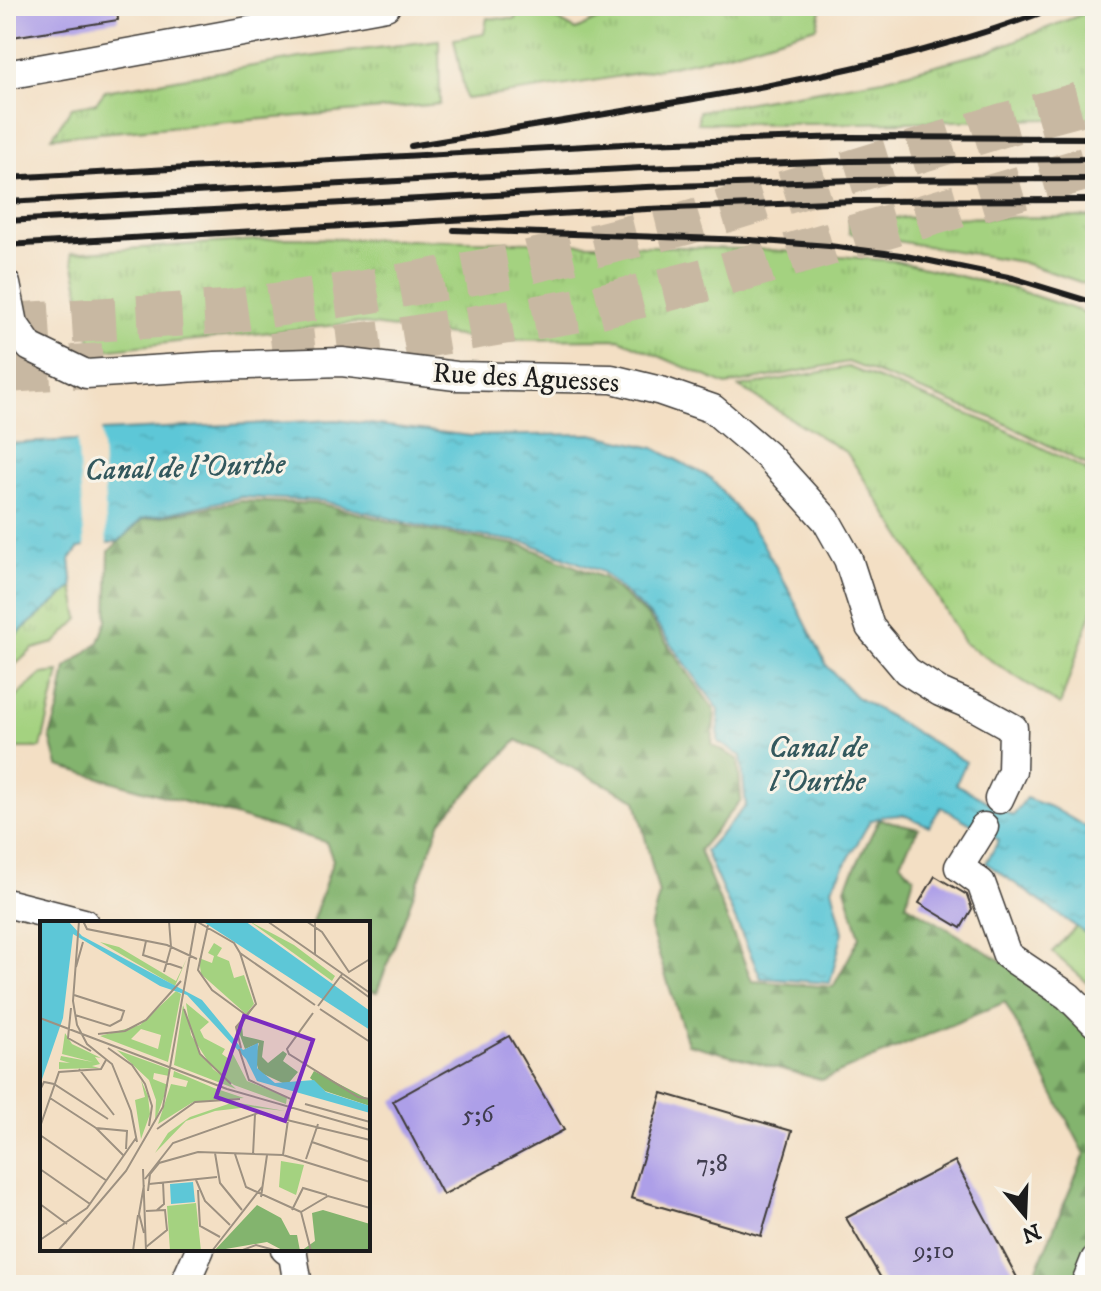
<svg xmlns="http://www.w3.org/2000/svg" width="1101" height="1291" viewBox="0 0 1101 1291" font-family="'IM FELL DW Pica',serif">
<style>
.grass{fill:url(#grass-tufts);stroke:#60774e;stroke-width:2}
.forest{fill:url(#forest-firs);stroke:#506845;stroke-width:2}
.water{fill:url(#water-ripples);stroke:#3c727a;stroke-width:2}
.pier{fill:#f3dfc4}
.building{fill:#ad9fe8}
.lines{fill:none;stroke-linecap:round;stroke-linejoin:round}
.motorway-tunnel{stroke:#c8b8a2;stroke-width:44;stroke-dasharray:44 22;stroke-linecap:butt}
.minor-casing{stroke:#3c3935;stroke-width:31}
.minor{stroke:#fff;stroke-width:28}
.rail{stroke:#1c1c1c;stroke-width:6}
.labels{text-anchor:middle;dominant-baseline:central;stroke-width:6;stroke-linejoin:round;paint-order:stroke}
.number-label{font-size:24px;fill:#403d4f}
.street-label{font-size:28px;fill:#1c1c1c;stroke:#f7f3e8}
.water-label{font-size:30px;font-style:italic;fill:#33585d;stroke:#f7f3e8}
.inset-road{fill:none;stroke:#9d9181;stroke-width:2}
.view{fill:#7b2cbf;fill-opacity:0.15;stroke:#7b2cbf;stroke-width:4}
.inset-edge{fill:none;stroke:#1c1c1c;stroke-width:4}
</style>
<defs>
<pattern id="grass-tufts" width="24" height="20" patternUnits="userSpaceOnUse" patternTransform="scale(2)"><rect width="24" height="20" fill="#a4d280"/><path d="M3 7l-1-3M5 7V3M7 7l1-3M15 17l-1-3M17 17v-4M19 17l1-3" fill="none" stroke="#8db46e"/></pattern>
<pattern id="forest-firs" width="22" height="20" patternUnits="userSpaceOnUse" patternTransform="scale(2)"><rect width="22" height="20" fill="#83b46e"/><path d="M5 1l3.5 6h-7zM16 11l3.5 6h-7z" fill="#6a925a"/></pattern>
<pattern id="water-ripples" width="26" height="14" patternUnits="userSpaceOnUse" patternTransform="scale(2)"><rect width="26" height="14" fill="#5dc7d7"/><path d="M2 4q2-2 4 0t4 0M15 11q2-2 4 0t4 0" fill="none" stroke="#50aab8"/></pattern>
</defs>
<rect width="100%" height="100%" fill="#f7f3e8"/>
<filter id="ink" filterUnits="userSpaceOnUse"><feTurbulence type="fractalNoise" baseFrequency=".0125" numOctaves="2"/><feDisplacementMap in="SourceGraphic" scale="16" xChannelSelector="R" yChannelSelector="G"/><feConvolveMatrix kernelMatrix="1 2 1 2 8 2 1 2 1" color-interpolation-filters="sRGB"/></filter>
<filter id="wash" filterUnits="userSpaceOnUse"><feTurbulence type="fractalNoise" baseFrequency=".006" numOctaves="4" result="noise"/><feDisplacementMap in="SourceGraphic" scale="32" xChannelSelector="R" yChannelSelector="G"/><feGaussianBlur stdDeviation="1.8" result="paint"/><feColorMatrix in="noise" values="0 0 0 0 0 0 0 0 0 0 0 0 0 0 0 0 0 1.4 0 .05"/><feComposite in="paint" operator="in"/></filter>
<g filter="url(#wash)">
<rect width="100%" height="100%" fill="#f3dfc4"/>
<g class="grass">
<path d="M519 6H532L576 30 625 6H822L817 27C787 35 758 45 728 53 642 75 554 88 466 99L454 39 484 34 487 18 515 19Z"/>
<path d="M1095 9V118L811 124 698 123 699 111 883 79 989 51Z"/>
<path d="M439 40 440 104 52 137 72 107 96 103 105 91 300 58Z"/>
<path d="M1095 217V287L1021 262 849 233V218Z"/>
<path d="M286 238 530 242 771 250 895 261 1014 289 1095 316V469L1000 421 848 362 726 385 619 339 490 340 355 323 93 351 71 253Z"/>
<path d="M848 367 998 426 1095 474V608H1093L1060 705 964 643 911 551 847 453 739 387Z"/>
<path d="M73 587 79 619 55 643 33 649 6 673V643Z"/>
<path d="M59 672 41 748H6V710L21 692 42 674Z"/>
<path d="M1078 925 1095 938V989L1052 952Z"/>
</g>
<path class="forest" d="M241 501 321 504 424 530 525 546 604 578 649 618 715 711 712 745 738 759 741 800 699 850 752 981 833 987 860 937 845 888 879 819 919 828 900 862 914 877 906 904 1002 961 1063 1004 1095 1039V1227L1072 1285H1030L1085 1154 1005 1002 822 1080 688 1044 650 928 659 895 636 800 517 740 441 821 377 992 368 990V923H312L333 860 326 842 58 766 50 736 59 708 66 668 99 642 107 620 109 551 142 520Z"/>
<path class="water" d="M336 420 471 436 592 434 654 448 711 478 758 535 790 592 827 666 855 696 966 762 956 784 1013 816 1026 798 1053 808 1095 832V940L986 863 999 840 941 807 929 826 904 815 883 816 870 821 832 888 843 932 830 983 761 978 705 851 746 806 741 756 718 742 719 710 652 618 602 572 528 543 427 528 323 501 242 497 142 519 119 541 79 548 70 559 73 587 6 643V444L77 440 101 431Z"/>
<path class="pier" d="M101 427 107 547 85 551 77 435Z"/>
<g id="blocks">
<g class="building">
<path d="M6 6H117L118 20 6 38Z"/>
<path d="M935 876 967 895 972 909 961 928 919 903Z"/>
<path d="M509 1036 564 1130 443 1195 393 1101Z"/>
<path d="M662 1093 792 1131 761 1236 631 1198Z"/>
<path d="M955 1161 1021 1285H885L846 1218Z"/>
</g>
</g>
</g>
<g filter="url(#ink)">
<use href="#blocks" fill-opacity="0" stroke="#3c3935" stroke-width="2"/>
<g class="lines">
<g class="motorway-tunnel">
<path d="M6 325 225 312 365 292 513 266 686 223 1003 125 1095 100"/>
<path d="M272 355 398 340 592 308 709 279 1095 166"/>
<path d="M6 371 103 365"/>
</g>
<defs>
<g id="minor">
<path d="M6 75 386 6"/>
<path d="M6 284 14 324 30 347 86 374 215 366 342 362 456 376 612 379 661 391 713 409 769 457 826 520 848 559 870 627 907 671 940 692 977 708 1013 728 1012 771 999 799"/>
<path d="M984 827 959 867 981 883 1007 955 1068 996 1095 1023"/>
<path d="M6 903 84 923"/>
<path d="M285 1249 293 1255 298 1285"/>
<path d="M190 1285 188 1276 200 1249"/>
<path d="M1085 1285 1095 1260"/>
</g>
</defs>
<use href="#minor" class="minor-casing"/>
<use href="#minor" class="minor"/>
<g class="rail">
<path d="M411 146C507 130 603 115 699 98 821 77 943 51 1059 6"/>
<path d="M6 178 642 143 848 137 1095 138"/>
<path d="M6 202 642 168 850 161 1095 159"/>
<path d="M6 221 646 187 853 180 1095 179"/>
<path d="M454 230 750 240 829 246 901 255 1013 278 1095 303"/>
<path d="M6 245 647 209 854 201 1095 200"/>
</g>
</g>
</g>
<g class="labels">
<g class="number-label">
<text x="478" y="1115">5;6</text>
<text x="712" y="1164">7;8</text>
<text x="934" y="1251">9;10</text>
</g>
<g class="street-label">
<text transform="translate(526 378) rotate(3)">Rue des Aguesses</text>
</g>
<g class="water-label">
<text transform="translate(185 468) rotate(-2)">Canal de l'Ourthe</text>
<text x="818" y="748">Canal de<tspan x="818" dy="34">l'Ourthe</tspan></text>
</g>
</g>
<g transform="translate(40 921)">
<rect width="330" height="330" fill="#f3dfc4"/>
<path d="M60 21 79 26 136 60 147 37 135 65ZM174 22 182 27 177 35 189 40 194 57 204 54 214 83 206 93 161 53 159 37 172 42 174 35 168 32ZM136 70 141 73 128 141 60 115 100 104ZM101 108 121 114 118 128 91 118ZM146 82 169 101 160 109 164 117 185 128 182 133 189 138 193 133 207 160 247 176 246 183 194 164 173 148 151 114ZM143 84 160 134 196 168 134 144ZM25 112 32 123 61 137 55 136 60 143 52 145 59 147 19 148V141L30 142 20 139 21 135 53 141 22 133ZM77 129 129 148V155L114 152 113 158 128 164 115 201 116 179 109 159ZM134 150 174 167 204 177 153 181 118 203 131 163 146 166 148 160 133 156ZM101 159 108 175 110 193 101 218 95 179 105 176ZM194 181 245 190 209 186 175 190 146 200 115 232 128 212 150 196ZM241 240 264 244 256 274 239 266ZM156 282 161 330H130L127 285Z" fill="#a4d280" fill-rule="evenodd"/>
<path d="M216 83 202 104 203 115 224 120 222 136 228 142 243 130 247 133 243 140 258 151 247 164 219 151 215 137 219 122 205 128 197 106ZM274 150 330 179V185L285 170 270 157ZM217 284 241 297 250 314H257L260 330H244L227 321 174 330ZM283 289 330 303V330H261L275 320 272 292Z" fill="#83b46e"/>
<path d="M209 0 254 24 295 55 292 60Z" fill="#a4d280"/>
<path d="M0 0H28L42 15 162 79 203 129 218 122 217 147 235 162 274 159 286 171 330 185V192L217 160 206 138 147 74 120 65 33 13 23 97 0 164ZM162 0H205L330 90V109ZM153 261 155 281 131 283 130 263Z" fill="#5dc7d7"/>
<path class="inset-road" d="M39 0 33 80 37 104 47 123 72 143 91 190 97 221M43 0 47 8 127 24 157 38M156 0 194 22 200 32 216 83 196 106 201 127M227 0 330 72M266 0 282 11 309 51 330 38M275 0V33M168 4 158 49 172 69 206 94M106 20 103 34 142 47M200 32 275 84M36 46 43 21M124 51 131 26 129 0M300 55 330 77M34 74 84 90 81 99 70 105 35 94M278 85 303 52M31 87 28 117 51 130M144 88 160 133 191 163M280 88 330 121M273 92 247 128 249 133 318 176 330 178M0 97 187 168 330 209M58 113 85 110 106 99 141 60M68 127 92 144 105 163 112 185 109 205M199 128 209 159 251 178 243 234M39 148 74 194M0 169 4 161 14 163 68 198M10 177 56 207 83 234M265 183 330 201M0 206 19 151 61 148 66 139M56 207 87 210 86 228M117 208 155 181 200 178M0 214 67 260M272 221 330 241M175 232 180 262 202 289M195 233 206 266 261 291M213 234 215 193M266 238 278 203M0 248 50 283M103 248 106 330M105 258 133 222 218 192 330 219M156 259 165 280 190 304M109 263 177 256M104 264 99 293 104 312M158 269 160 305 180 316M108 270 110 253 119 242 158 231 243 234 330 261M221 276 227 234M0 283 27 303M117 289 124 283 123 261M252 289 263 267 287 274M261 291 288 275 330 287M261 291 271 330M0 319 47 287 96 217M106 326 127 309 125 289 106 290M18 330 86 250 123 186 156 0M93 330 98 294M172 330 222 266M200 330 216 324 238 330"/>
<path class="view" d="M204 95 273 119 245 200 176 176Z"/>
<rect width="330" height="330" class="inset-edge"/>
</g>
<rect width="1101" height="1291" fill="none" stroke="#f7f3e8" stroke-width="32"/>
<g transform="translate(1025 1215) rotate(161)" stroke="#f7f3e8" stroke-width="6" paint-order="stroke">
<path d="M0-6L14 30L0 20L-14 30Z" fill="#1c1c1c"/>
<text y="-12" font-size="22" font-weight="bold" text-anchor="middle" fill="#1c1c1c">N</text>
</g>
</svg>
